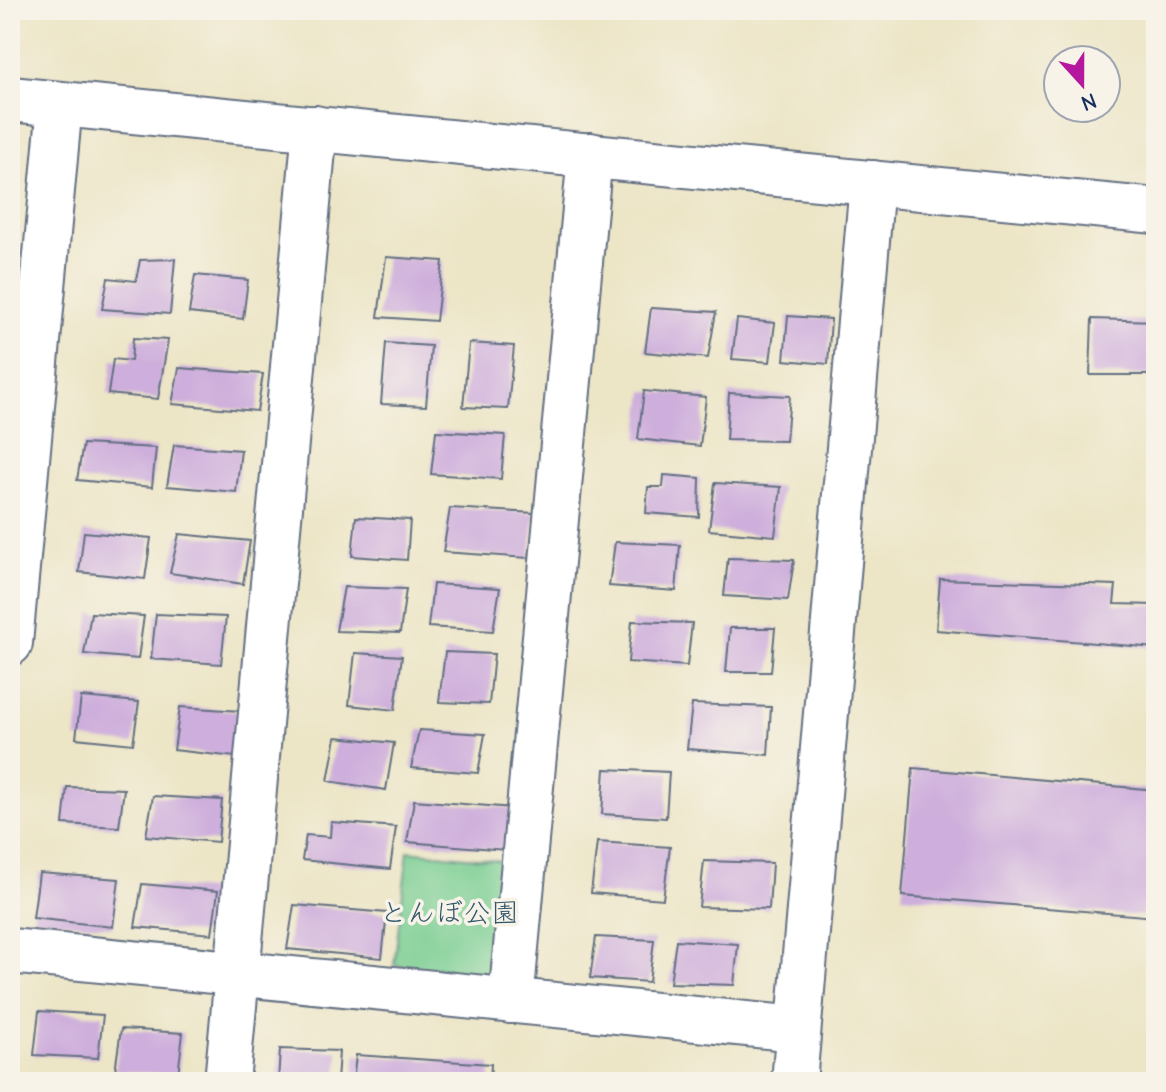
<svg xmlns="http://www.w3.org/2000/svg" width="1166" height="1092" viewBox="0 0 1166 1092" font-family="'Comic Neue','Klee One',sans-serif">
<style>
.green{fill:#78cd91;stroke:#4a7e78;stroke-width:2}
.building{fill:#ceaedc}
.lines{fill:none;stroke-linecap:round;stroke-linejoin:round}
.street-casing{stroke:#646f82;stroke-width:48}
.secondary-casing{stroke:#646f82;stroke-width:48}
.street{stroke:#fff;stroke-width:44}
.secondary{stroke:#fff;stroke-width:44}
.labels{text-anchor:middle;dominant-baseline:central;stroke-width:7;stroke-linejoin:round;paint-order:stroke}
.park-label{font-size:28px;fill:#32566b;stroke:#f7f3e8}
</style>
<rect width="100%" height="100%" fill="#f7f3e8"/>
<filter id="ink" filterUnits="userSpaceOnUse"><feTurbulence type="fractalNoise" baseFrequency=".0125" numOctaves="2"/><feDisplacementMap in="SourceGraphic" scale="16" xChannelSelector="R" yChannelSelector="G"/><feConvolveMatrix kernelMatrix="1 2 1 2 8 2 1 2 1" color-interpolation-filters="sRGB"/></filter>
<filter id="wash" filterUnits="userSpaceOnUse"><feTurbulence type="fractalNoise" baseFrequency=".006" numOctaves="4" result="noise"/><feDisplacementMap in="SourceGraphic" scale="32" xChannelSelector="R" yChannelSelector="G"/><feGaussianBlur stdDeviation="1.8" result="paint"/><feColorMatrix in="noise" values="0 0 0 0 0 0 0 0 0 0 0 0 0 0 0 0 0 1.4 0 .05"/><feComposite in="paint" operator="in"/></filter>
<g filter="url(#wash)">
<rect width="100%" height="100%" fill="#ece5c6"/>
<path class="green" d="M408 851 504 861 489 975 394 965Z"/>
<g id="blocks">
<g class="building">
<path d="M386 257 443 261 436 321 378 317Z"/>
<path d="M175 259 170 314 102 309 108 278 136 281 140 260Z"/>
<path d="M10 267 20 268 17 303H10Z"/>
<path d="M195 275 248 280 243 319 189 313Z"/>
<path d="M651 308 716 312 708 358 645 352Z"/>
<path d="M788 316 831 319 828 364 784 360Z"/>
<path d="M737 319 775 323 770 362 732 359Z"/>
<path d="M1092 319 1156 321V375H1090Z"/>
<path d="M133 338 168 340 158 399 108 394 113 359 131 361Z"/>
<path d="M386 343 431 346 426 406 381 404Z"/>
<path d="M469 343 514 346 508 409 463 407Z"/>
<path d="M10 350H18L12 405 10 404Z"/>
<path d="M179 368 263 374 257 411 172 404Z"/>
<path d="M644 391 706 397 700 446 638 439Z"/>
<path d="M729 393 790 396 786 441 726 440Z"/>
<path d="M436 431 505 435 501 479 431 474Z"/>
<path d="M83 444 156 448 152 487 77 480Z"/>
<path d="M174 445 241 450 236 492 167 486Z"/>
<path d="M664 475 700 478 699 517 646 513 648 487H663Z"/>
<path d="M715 483 781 487 775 536 709 530Z"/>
<path d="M450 508 535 513 529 558 443 552Z"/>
<path d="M356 517 410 520 407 560 352 556Z"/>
<path d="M84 532 151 538 145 579 79 572Z"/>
<path d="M179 534 250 541 243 584 170 573Z"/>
<path d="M615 542 680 545 676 591 609 586Z"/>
<path d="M728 558 794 560 788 600 724 596Z"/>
<path d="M940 579 1116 585 1114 604 1156 605V648L936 630Z"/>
<path d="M433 584 500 588 493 631 428 627Z"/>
<path d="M344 587 406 589 400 633 336 631Z"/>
<path d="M91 613 144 616 138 659 84 654Z"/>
<path d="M156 614 226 617 221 664 151 659Z"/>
<path d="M632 621 692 623 687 666 628 662Z"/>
<path d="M730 628H775L771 672H726Z"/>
<path d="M445 652 494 654 489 704 439 702Z"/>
<path d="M355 653 402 656 395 710 349 705Z"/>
<path d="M81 697 139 702 133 744 76 738Z"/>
<path d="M692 704 771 707 768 755 687 749Z"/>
<path d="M180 707 241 711 235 757 174 750Z"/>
<path d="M419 730 485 734 478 773 411 768Z"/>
<path d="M336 737 394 743 386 790 328 781Z"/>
<path d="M913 768 1156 790V917L902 896Z"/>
<path d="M605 769 669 772 666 818 602 814Z"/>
<path d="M67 787 124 789 119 827 63 824Z"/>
<path d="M153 796 222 800 218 842 146 836Z"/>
<path d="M414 800 513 808 506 850 407 842Z"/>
<path d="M331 822 396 827 390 869 302 860 306 835 330 837Z"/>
<path d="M597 842 670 847 663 899 591 893Z"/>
<path d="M704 861 772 863 769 909 699 907Z"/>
<path d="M39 873 119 879 113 927 33 918Z"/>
<path d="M142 884 218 891 212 934 135 927Z"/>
<path d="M294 905 387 913 382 958 287 949Z"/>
<path d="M596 937 654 940 649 982 590 978Z"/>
<path d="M676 940 738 944 734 985 670 983Z"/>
<path d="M39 1011 103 1015 98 1058 34 1055Z"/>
<path d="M121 1029 183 1033 178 1075 115 1071Z"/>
<path d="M280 1049 339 1051 337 1082H278Z"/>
<path d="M356 1055 491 1064 490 1082H353Z"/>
<path d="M592 1076 639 1080V1082H592Z"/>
</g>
</g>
</g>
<g filter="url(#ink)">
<use href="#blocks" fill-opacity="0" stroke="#646f82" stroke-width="2"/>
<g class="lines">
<defs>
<g id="street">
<path d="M10 643 60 104"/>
<path d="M10 951 798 1029"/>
<path d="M511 1001 590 155"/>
<path d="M227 1082 315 128"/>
</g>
<g id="secondary">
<path d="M10 99 1156 211"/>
<path d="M794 1082 872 183"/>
</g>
</defs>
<use href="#street" class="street-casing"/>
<use href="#secondary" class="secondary-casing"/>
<use href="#street" class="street"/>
<use href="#secondary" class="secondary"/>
</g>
</g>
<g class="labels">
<g class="park-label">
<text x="449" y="913">とんぼ公園</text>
</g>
</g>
<rect width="1166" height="1092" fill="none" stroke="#f7f3e8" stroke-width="40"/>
<g transform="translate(1082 84) rotate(159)"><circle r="38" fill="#f7f3e8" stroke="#9fa5b1" stroke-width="2"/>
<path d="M0-6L14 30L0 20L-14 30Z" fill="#b5179e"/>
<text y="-12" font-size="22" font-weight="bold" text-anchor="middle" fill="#1b2f5e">N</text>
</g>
</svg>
